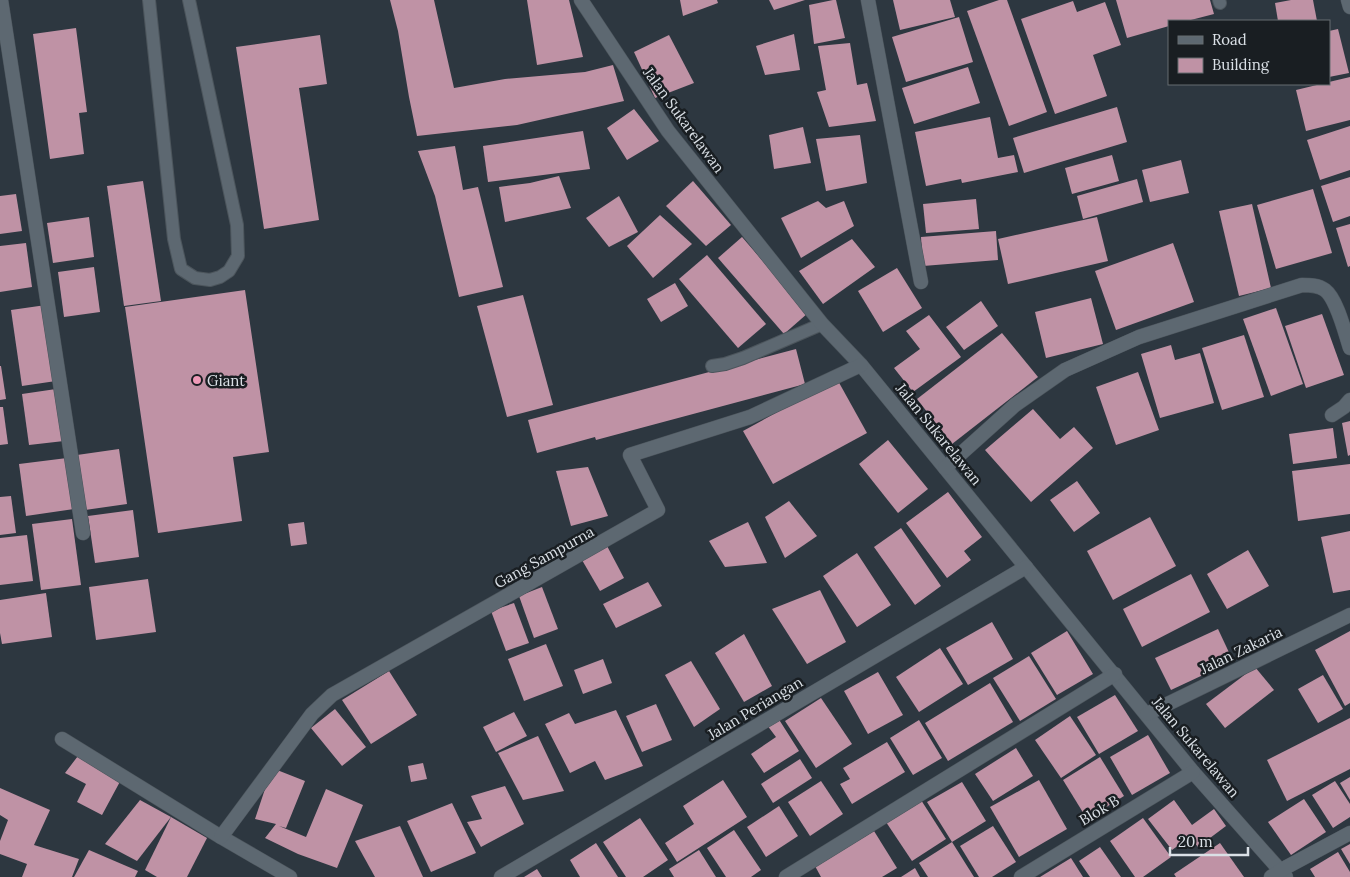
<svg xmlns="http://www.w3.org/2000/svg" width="1350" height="877" viewBox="0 0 1350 877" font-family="Lora,serif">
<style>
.building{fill:#bf92a5}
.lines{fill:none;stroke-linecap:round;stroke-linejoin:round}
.service-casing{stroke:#4c555c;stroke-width:14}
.minor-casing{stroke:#4c555c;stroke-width:15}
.service{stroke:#5d6871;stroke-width:12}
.minor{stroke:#5d6871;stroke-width:14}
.poi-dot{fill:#ef9ab8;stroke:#191e22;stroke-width:2}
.labels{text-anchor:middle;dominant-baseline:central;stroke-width:5;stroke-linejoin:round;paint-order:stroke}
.street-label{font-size:15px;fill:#dae0e6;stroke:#191e22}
.poi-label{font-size:15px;fill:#dae0e6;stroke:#191e22;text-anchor:start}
</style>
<rect width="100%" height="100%" fill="#2d3740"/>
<g class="building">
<path d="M390 0H434L454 88 505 79 585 72 613 65 624 101 517 125 417 136 409 97 398 31Z"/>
<path d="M527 0H569L583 57 537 65Z"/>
<path d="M680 0H717L718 3 683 16Z"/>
<path d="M769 0H805L774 10Z"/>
<path d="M833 0H836L845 38 814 44 809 5Z"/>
<path d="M893 0H950L955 17 900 30Z"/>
<path d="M999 0H1007L1047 112 1009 126 967 11Z"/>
<path d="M1116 0H1210L1214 14 1187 21H1169V26L1127 38Z"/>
<path d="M1291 0H1313L1317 21H1278L1275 3Z"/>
<path d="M1073 1 1077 12 1105 2 1121 45 1093 55 1107 96 1055 114 1021 19Z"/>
<path d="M959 17 973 62 906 82 892 37Z"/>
<path d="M76 28 87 112 79 113 84 154 50 159 33 34Z"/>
<path d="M1338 29 1349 73 1329 77V31Z"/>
<path d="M794 34 800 70 765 75 756 46Z"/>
<path d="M320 35 327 84 299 88 319 220 264 229 236 47Z"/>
<path d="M669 35 694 83 655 98 634 52Z"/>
<path d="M850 43 857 85 867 83 876 121 829 127 817 92 826 90 818 46Z"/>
<path d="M968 67 980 103 914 124 902 88Z"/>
<path d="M1350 77V120L1306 131 1296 90 1321 84H1329V82Z"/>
<path d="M1117 107 1127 142 1024 173 1013 138Z"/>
<path d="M634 109 659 141 627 160 607 128Z"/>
<path d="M990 117 998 158 1014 155 1018 172 962 183 961 179 926 186 915 132Z"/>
<path d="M1350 126V170L1320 180 1307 140Z"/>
<path d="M803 127 811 163 774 169 769 135Z"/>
<path d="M583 131 590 169 488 182 483 146Z"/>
<path d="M860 135 867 183 826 191 816 139Z"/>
<path d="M455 146 463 190 478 187 503 287 459 297 435 196 418 151Z"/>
<path d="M1112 155 1119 181 1072 194 1065 168Z"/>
<path d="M1181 160 1189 193 1150 202 1142 170Z"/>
<path d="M559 176 571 208 505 222 499 187 530 183Z"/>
<path d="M1350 177V216L1333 222 1321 186Z"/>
<path d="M1137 179 1143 202 1083 219 1077 196Z"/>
<path d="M143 181 161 301 124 306 107 186Z"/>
<path d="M693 181 731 225 706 246 666 206Z"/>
<path d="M1313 189 1332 253 1276 269 1257 205Z"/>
<path d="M16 194 22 231 0 234V196Z"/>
<path d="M619 196 638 232 609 247 586 218Z"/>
<path d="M976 199 979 229 926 233 923 204Z"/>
<path d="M818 201 826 208 844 201 854 226 801 258 781 218Z"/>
<path d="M1252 204 1271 288 1239 296 1219 211Z"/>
<path d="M660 215 692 244 653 278 627 246Z"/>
<path d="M89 217 94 257 53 263 47 223Z"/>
<path d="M1097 217 1108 261 1008 284 998 239Z"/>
<path d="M1350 224V266L1348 267 1336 228Z"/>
<path d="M996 231 998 260 923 266 921 237Z"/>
<path d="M742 237 808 313 784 334 718 258Z"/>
<path d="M852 239 875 267 823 304 799 271Z"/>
<path d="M26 243 32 287 0 292V246Z"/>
<path d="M1173 243 1194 302 1116 330 1095 271Z"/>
<path d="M707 255 766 324 738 348 679 279Z"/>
<path d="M94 267 100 312 64 317 58 272Z"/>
<path d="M897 268 922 308 883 332 858 291Z"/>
<path d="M675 283 688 306 661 322 647 299Z"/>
<path d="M245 290 269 452 233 457 242 521 158 533 125 307Z"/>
<path d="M523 295 553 405 507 417 477 306Z"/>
<path d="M1091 298 1103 344 1046 358 1035 312Z"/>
<path d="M981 301 998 326 964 350 946 327Z"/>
<path d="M46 305 56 381 22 386 11 310Z"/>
<path d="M1276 308 1303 384 1271 396 1243 319Z"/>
<path d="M1322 314 1344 375 1306 388 1285 326Z"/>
<path d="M929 315 961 357 913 392 894 368 920 349 906 331Z"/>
<path d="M1002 333 1038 377 952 444 917 399Z"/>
<path d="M1244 335 1264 397 1222 410 1202 348Z"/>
<path d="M1171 345 1175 360 1200 353 1214 403 1160 418 1141 354Z"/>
<path d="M796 349 805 384 596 440 595 437 537 453 528 420Z"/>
<path d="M0 366H1L6 399 0 400Z"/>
<path d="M1138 372 1159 430 1116 445 1096 387Z"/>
<path d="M837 379 867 433 773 484 743 431Z"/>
<path d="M56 389 64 441 29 445 22 394Z"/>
<path d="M0 407H3L8 444 0 445Z"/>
<path d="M1033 409 1060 439 1074 427 1093 448 1031 502 985 450Z"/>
<path d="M1350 421V455L1348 456 1342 423Z"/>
<path d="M1333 428 1337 458 1293 464 1289 434Z"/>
<path d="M888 440 928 489 898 513 859 464Z"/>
<path d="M119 449 127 504 85 510 77 455Z"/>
<path d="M67 458 74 509 26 516 19 464Z"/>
<path d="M1350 464V514L1298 521 1292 471Z"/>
<path d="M588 467 608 516 571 526 556 471Z"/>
<path d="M1077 481 1100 513 1074 532 1050 500Z"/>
<path d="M948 492 982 537 964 551 971 560 947 578 906 523Z"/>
<path d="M11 496 16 533 0 535V497Z"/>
<path d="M789 501 817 536 785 558 765 517Z"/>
<path d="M133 510 139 557 95 563 88 516Z"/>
<path d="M1150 517 1176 566 1113 600 1087 551Z"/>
<path d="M72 519 81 585 41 590 32 524Z"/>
<path d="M304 522 307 544 291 546 288 524Z"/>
<path d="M748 522 767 563 725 567 709 541Z"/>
<path d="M901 528 941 586 915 605 874 547Z"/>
<path d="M1350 531V590L1333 593 1321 537Z"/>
<path d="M27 535 33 581 0 585V538Z"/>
<path d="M607 546 624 578 600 591 582 560Z"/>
<path d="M1248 550 1269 586 1227 609 1207 574Z"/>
<path d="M857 553 891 605 857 627 823 576Z"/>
<path d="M1191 574 1210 612 1142 647 1123 609Z"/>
<path d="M148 579 156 632 96 640 89 587Z"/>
<path d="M648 582 662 606 616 628 603 604Z"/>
<path d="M542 587 558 629 534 638 519 596Z"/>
<path d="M820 590 846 642 807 664 772 609Z"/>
<path d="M46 593 52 637 2 644 0 633V600Z"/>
<path d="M514 603 529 643 506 651 491 611Z"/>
<path d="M992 622 1013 659 968 685 946 648Z"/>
<path d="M1218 629 1233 661 1171 690 1155 658Z"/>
<path d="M1067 631 1093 674 1057 695 1031 653Z"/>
<path d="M1350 631V703L1345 706 1315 650Z"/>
<path d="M744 634 772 686 744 702 715 653Z"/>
<path d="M546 644 563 686 524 701 508 659Z"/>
<path d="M940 648 963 684 919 712 896 677Z"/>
<path d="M1029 656 1056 699 1020 721 993 678Z"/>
<path d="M603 659 612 683 583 694 574 670Z"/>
<path d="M691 661 720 709 694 727 665 675Z"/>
<path d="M1255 667 1274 690 1225 728 1206 704Z"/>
<path d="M389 671 417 715 371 744 342 700Z"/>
<path d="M878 672 903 715 868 734 844 691Z"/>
<path d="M1323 675 1343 709 1318 723 1298 689Z"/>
<path d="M990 683 1013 722 948 761 925 723Z"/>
<path d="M1115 695 1138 731 1099 754 1077 717Z"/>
<path d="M821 698 852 744 816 768 785 721Z"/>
<path d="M656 704 672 740 642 752 626 716Z"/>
<path d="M335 709 366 747 342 766 311 728Z"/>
<path d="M616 710 643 766 605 780 595 761 570 773 545 724 569 713 575 724Z"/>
<path d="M514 712 527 736 496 752 483 727Z"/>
<path d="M1070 716 1096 755 1061 778 1035 740Z"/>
<path d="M778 718 799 751 764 773 751 754 776 737 767 725Z"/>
<path d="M1350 718V769L1287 801 1267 760Z"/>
<path d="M919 720 942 758 913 775 890 738Z"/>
<path d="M1148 735 1170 773 1132 795 1110 757Z"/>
<path d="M538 736 564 791 523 800 498 753Z"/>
<path d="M887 742 905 772 852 804 840 784 850 779 843 768Z"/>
<path d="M1016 748 1033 776 993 801 975 774Z"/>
<path d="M81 752 123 776 102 815 77 802 86 784 65 773Z"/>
<path d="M1100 757 1124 796 1087 819 1063 780Z"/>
<path d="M800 759 812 778 773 803 761 784Z"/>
<path d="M423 763 427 779 411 782 408 766Z"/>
<path d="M272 768 305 781 286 828 279 826 306 837 326 789 363 805 337 868 298 854 265 838 276 824 255 819Z"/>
<path d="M1350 777V800L1340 783Z"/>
<path d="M723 780 747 817 677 862 665 843 694 824 683 806Z"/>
<path d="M1039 780 1067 829 1019 857 990 807Z"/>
<path d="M821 781 843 814 810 836 788 802Z"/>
<path d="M1335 781 1350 804V817L1333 828 1312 795Z"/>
<path d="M962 782 986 821 952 842 927 802Z"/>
<path d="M505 786 524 824 481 847 467 822 482 819 471 796Z"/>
<path d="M0 788 50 810 34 845 79 859 72 877H22L27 864 0 854V841L8 820 0 815Z"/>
<path d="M1304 799 1326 832 1291 855 1268 822Z"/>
<path d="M140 800 171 817 137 861 105 844Z"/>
<path d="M921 800 946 839 912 861 886 822Z"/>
<path d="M1174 800 1192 825 1214 809 1226 826 1198 847 1190 837 1172 850 1148 819Z"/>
<path d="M452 803 476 853 431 872 407 821Z"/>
<path d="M779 806 798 836 766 857 747 827Z"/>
<path d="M171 817 207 838 187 877H157L145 870Z"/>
<path d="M640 818 668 860 643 877H626L603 842Z"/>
<path d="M1143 818 1171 857 1143 877H1135L1110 841Z"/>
<path d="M400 826 423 877H375L355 841Z"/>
<path d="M993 826 1016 862 992 877H979L960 846Z"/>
<path d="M734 830 761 870 751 877H726L707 848Z"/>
<path d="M874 831 897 868 882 877H821L815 866Z"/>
<path d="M952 842 974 877H928L919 863Z"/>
<path d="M596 843 618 877H580L570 860Z"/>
<path d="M1220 843 1244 877H1176L1174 874Z"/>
<path d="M1350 844V864L1341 849Z"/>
<path d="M1100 847 1121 877H1090L1079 861Z"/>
<path d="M89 850 138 871 135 877H74Z"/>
<path d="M699 850 716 877H674L669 869Z"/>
<path d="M1338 852 1350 872V877H1315L1310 869Z"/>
<path d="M1071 858 1083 877H1040Z"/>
<path d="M915 868 920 877H901Z"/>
<path d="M537 869 542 877H524Z"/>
</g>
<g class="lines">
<defs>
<g id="service">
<path d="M149 0 174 239 181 269 195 278 210 280 220 277 229 271 238 256 237 225 189 0"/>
<path d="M1219 0 1220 3"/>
<path d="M712 366 725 364 743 358 822 324"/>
</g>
<g id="minor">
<path d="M1 0 83 533"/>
<path d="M581 0 668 131 822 324 861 365 1193 772 1286 877"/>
<path d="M868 0 921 282"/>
<path d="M1348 0 1350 7"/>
<path d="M1332 415 1344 407 1350 400"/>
<path d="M945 468 1015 405 1065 370 1139 337 1302 285C1310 285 1318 285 1325 290 1337 299 1345 333 1350 348"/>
<path d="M1147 714 1350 615"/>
<path d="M62 739 221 837 290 877"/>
<path d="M221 837 312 714 332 695 658 510 630 455 750 417 861 365"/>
<path d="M501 877 1026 567"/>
<path d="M786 877 1115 674"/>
<path d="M1021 877 1193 772"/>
<path d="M1271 877 1281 870 1350 833"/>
</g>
</defs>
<use href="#service" class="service-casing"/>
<use href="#minor" class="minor-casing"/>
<use href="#service" class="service"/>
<use href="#minor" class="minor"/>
</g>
<circle class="poi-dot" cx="197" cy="380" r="5"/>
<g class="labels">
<g class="street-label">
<text transform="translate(684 120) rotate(54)">Jalan Sukarelawan</text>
<text transform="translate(939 434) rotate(51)">Jalan Sukarelawan</text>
<text transform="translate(544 557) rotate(-29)">Gang Sampurna</text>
<text transform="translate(1241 650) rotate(-26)">Jalan Zakaria</text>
<text transform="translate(755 708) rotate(-31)">Jalan Periangan</text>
<text transform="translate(1196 747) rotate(50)">Jalan Sukarelawan</text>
<text transform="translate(1099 810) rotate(-31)">Blok B</text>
</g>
<g class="poi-label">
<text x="207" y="380">Giant</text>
</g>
</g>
<rect x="1168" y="20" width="162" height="65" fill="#191e22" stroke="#666c70"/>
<rect x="1178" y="36" width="25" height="8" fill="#5d6871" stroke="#666c70"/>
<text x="1212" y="45" font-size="15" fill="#dae0e6">Road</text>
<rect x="1178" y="58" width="25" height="15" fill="#bf92a5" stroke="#666c70"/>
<text x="1212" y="70" font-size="15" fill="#dae0e6">Building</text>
<path d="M1170 847v8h78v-8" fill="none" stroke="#dae0e6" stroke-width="2.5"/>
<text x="1178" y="847" font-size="15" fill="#dae0e6" stroke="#191e22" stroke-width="4" paint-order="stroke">20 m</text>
</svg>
